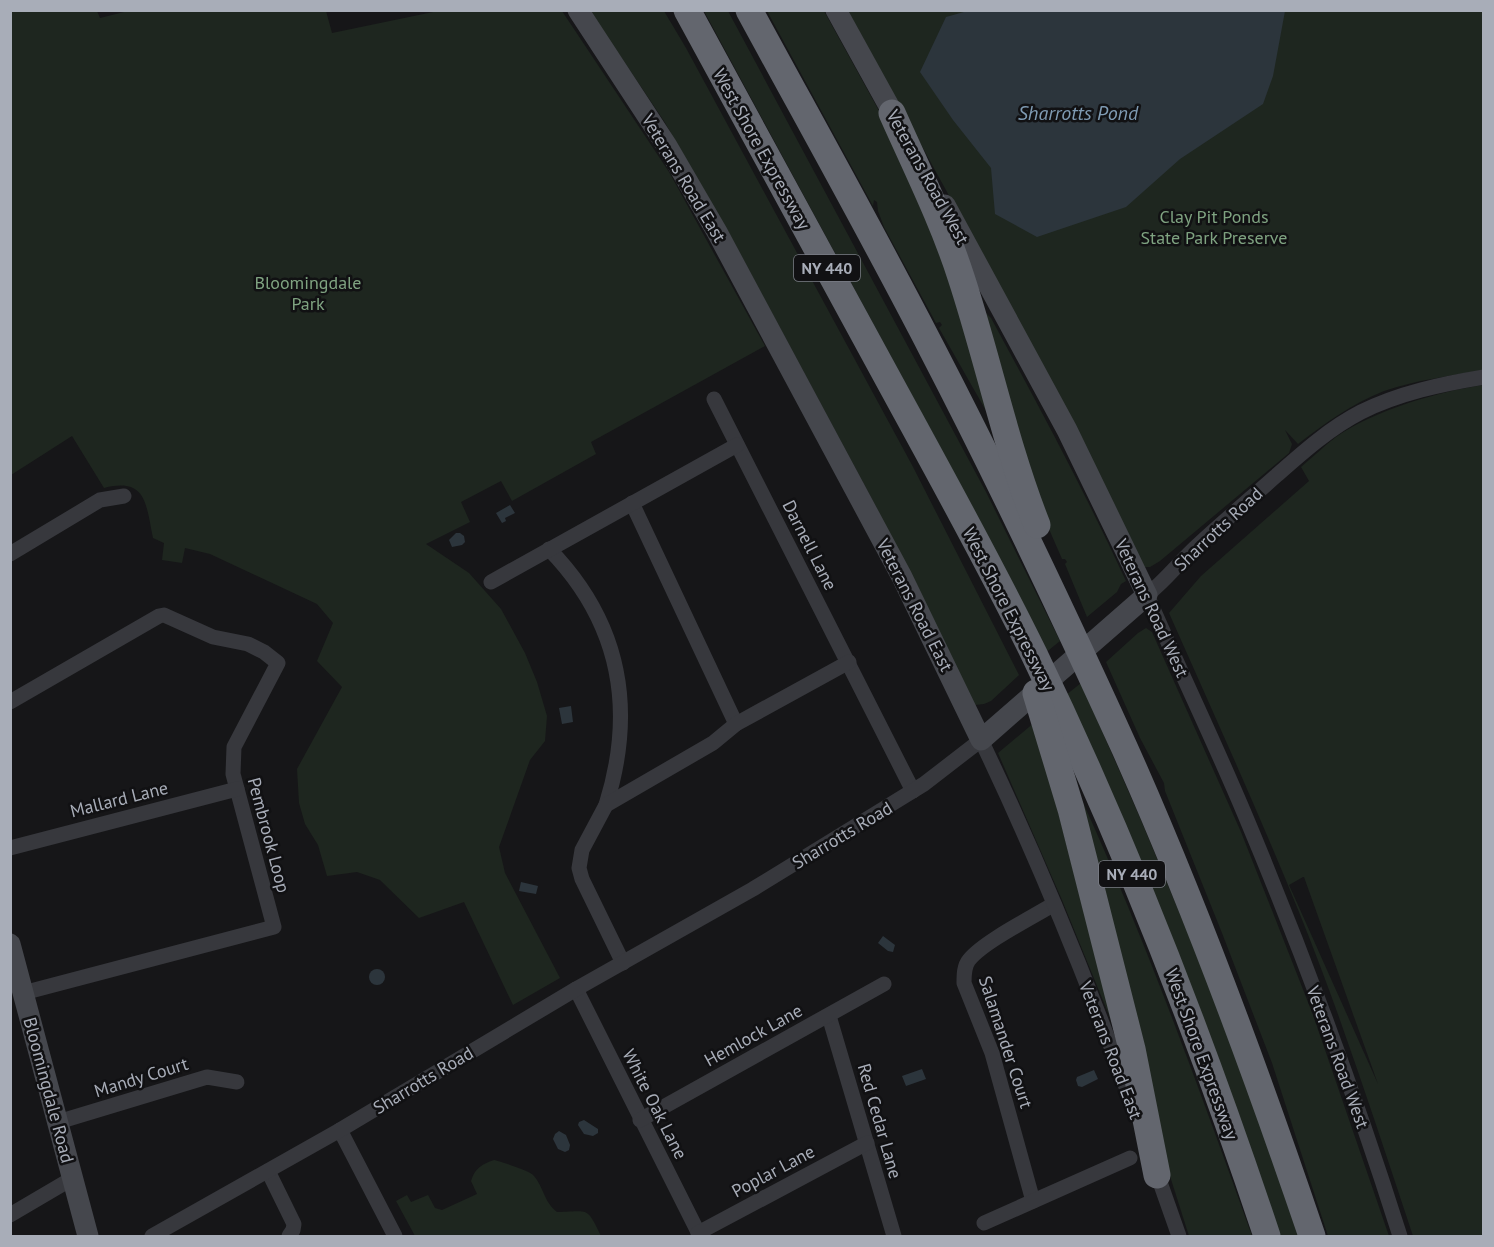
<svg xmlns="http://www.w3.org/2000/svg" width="1494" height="1247" viewBox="0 0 1494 1247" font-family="'PT Sans',sans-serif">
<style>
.green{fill:#1e261f;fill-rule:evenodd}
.water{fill:#2c353c}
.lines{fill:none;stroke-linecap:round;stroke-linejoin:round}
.street{stroke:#37383d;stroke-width:15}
.secondary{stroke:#45474d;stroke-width:21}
.highway{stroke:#63666e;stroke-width:27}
.labels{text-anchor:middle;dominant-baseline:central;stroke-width:5;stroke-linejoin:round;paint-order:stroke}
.shield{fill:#111113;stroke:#7b7e86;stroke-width:1.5}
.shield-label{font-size:16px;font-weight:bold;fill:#a8adb8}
.street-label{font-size:18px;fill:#a8adb8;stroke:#111113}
.park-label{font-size:18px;fill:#7fa381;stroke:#111113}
.water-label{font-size:20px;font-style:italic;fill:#7f9bb3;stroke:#111113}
</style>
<rect width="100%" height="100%" fill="#161618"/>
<g class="green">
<path d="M128 11H326L332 33 438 11H562L669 172 765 346 591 442 596 454 512 501 501 481 461 502 470 522 426 544 469 573 501 609 525 653 537 682 547 716 545 741 530 760 499 847 505 873 560 978 513 1005 464 902 419 918 380 880 357 872 327 876 318 845 305 824 299 803 297 769 342 687 317 661 333 623 317 604 210 554 185 548 182 563 162 560 164 543 153 538C146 505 147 477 104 488L72 436 11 475V11H97L100 18Z"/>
<path d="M590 11H664L686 48 912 465 1019 675 991 701 984 704 975 705 873 501 729 233 664 121Z"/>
<path d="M704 11H728L986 492 1060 641 1044 654 974 510Z"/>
<path d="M767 11H824L900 149 930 216 989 416 939 328 942 325 940 322 936 323 884 227 878 211 877 202 874 200 873 206Z"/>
<path d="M848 11H1483V370C1450 376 1416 380 1384 391 1353 403 1324 424 1298 444L1285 430 1292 444 1289 453 1160 561 1150 567H1145L1140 561 1011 309Z"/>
<path d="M985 312 991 318C1038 405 1085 492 1126 581L1121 584 1117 592 1087 617 1065 564 1067 562 1065 559H1062L1042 513Z"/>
<path d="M1483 385V1236H1413C1377 1128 1342 1018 1299 912 1258 811 1213 712 1169 613L1201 576 1309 481 1301 467C1313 457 1324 446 1336 437 1375 410 1437 392 1483 385ZM1303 877H1304L1378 1084 1289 885Z"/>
<path d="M1146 628 1152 632 1241 832 1275 918 1313 1015 1389 1236H1328L1272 1063 1222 933 1165 791 1164 783 1140 738 1106 662 1138 633Z"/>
<path d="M1081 683 1141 820 1221 1013 1301 1236H1278L1066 695Z"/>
<path d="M1035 722 1113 1025 1062 900 998 753Z"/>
<path d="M1081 798C1146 941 1199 1088 1252 1236H1189L1169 1173Z"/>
<path d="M494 1160C502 1162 531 1171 534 1176 544 1188 544 1202 557 1212 589 1212 586 1205 601 1236H415L396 1201 407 1195 411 1202 428 1195 435 1208 442 1210 477 1194 471 1181C475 1168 482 1164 494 1160Z"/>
</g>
<g class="water">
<path d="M971 10H1285V11L1273 76 1263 104 1180 159 1126 207 1037 237 995 214 991 168 953 120 920 72 946 17Z"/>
<path d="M510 505 515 513 505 518 506 521 502 523 496 513Z"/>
<path d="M456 533H460L464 536 465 542 462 545 452 547 449 540Z"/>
<path d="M571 706 573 722 562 724 559 708Z"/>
<path d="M521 882 538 886 536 894 519 891Z"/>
<path d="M883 936 895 945 893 952 888 951 878 943Z"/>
<circle cx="377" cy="977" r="8"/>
<path d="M922 1069 926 1079 906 1086 902 1076Z"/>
<path d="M1094 1070 1098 1079 1082 1087 1078 1086 1076 1080 1077 1077Z"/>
<path d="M584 1120 598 1129V1133L593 1136 584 1134 578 1125 579 1122Z"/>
<path d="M559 1131 566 1135 570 1145 569 1150 565 1152 558 1149 553 1139 555 1134Z"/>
</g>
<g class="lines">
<g class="street">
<path d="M714 399 913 791"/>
<path d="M632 503 736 724"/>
<path d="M549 549C621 623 636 709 606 805"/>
<path d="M10 554 100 500 124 496"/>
<path d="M491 582 737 445"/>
<path d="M10 702 159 616 164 615 213 637 248 644 264 652 278 663 234 747 233 774 274 927 23 993"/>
<path d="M10 848 237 789"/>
<path d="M623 963 582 879 579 868 582 850 606 805 713 743 736 724 849 662"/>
<path d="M576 989 700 1236"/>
<path d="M829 1016 894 1236"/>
<path d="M640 1120 884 984"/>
<path d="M58 1122 207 1077 237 1082"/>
<path d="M340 1130 395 1236"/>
<path d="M1155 1168 1179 1236"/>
<path d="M268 1171 294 1224 293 1230 289 1236"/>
<path d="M1033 1201 992 1053 964 983C964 975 964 966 969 960 983 942 1033 917 1054 904"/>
<path d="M10 1215 73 1178"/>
<path d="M984 1223 1130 1158"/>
<path d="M698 1233 867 1143"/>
<path d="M152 1236 340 1130 576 989 753 889 924 784 981 740C1038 859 1088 982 1133 1106"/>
<path d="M1400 1236C1355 1094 1303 953 1245 815 1214 741 1179 669 1147 595 1166 580 1180 561 1199 544 1224 521 1251 498 1277 475 1303 452 1330 428 1361 412 1399 393 1442 384 1484 377"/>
</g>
<g class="secondary">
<path d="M578 10 667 146 717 232 902 577 981 740 1147 595 1067 430 945 205"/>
<path d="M836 10 900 126"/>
<path d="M10 944 88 1236"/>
</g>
<g class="highway">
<path d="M687 10C756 136 824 262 893 388 941 476 990 564 1034 654 1125 842 1201 1038 1267 1236"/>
<path d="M749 10C811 124 874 236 933 351 1001 482 1064 615 1125 749 1196 908 1256 1071 1312 1236"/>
<path d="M892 113C916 167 943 221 961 277 988 359 1005 444 1037 525"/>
<path d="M1036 693 1071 809 1132 1049 1157 1175"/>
</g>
</g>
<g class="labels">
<g class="shield">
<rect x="794" y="255" width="66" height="26" rx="4.5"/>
<rect x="1099" y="861" width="66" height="26" rx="4.5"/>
</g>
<g class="shield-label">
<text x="827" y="268">NY 440</text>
<text x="1132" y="874">NY 440</text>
</g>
<g class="street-label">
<text transform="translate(762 149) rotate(61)">West Shore Expressway</text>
<text transform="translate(928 177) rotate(61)">Veterans Road West</text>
<text transform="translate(684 178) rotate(59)">Veterans Road East</text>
<text transform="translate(1218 529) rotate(-43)">Sharrotts Road</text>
<text transform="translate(810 545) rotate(63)">Darnell Lane</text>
<text transform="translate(915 605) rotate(63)">Veterans Road East</text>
<text transform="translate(1152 608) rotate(65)">Veterans Road West</text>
<text transform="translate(1009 609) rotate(63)">West Shore Expressway</text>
<text transform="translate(119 799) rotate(-14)">Mallard Lane</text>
<text transform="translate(269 835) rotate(75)">Pembrook Loop</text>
<text transform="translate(842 835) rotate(-31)">Sharrotts Road</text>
<text transform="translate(753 1035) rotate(-29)">Hemlock Lane</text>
<text transform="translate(1006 1042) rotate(72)">Salamander Court</text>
<text transform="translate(1111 1050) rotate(69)">Veterans Road East</text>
<text transform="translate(1202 1054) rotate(70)">West Shore Expressway</text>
<text transform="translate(1338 1057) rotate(70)">Veterans Road West</text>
<text transform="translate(141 1077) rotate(-17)">Mandy Court</text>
<text transform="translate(423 1080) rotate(-31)">Sharrotts Road</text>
<text transform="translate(49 1090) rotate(75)">Bloomingdale Road</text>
<text transform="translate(655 1104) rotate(63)">White Oak Lane</text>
<text transform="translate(880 1121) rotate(74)">Red Cedar Lane</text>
<text transform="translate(773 1171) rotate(-28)">Poplar Lane</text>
</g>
<g class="park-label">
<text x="1214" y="216">Clay Pit Ponds<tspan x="1214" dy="21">State Park Preserve</tspan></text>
<text x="308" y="282">Bloomingdale<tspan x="308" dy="21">Park</tspan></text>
</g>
<g class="water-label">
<text x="1078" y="113">Sharrotts Pond</text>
</g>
</g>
<rect width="1494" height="1247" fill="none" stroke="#a8adb8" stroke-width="24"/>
</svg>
